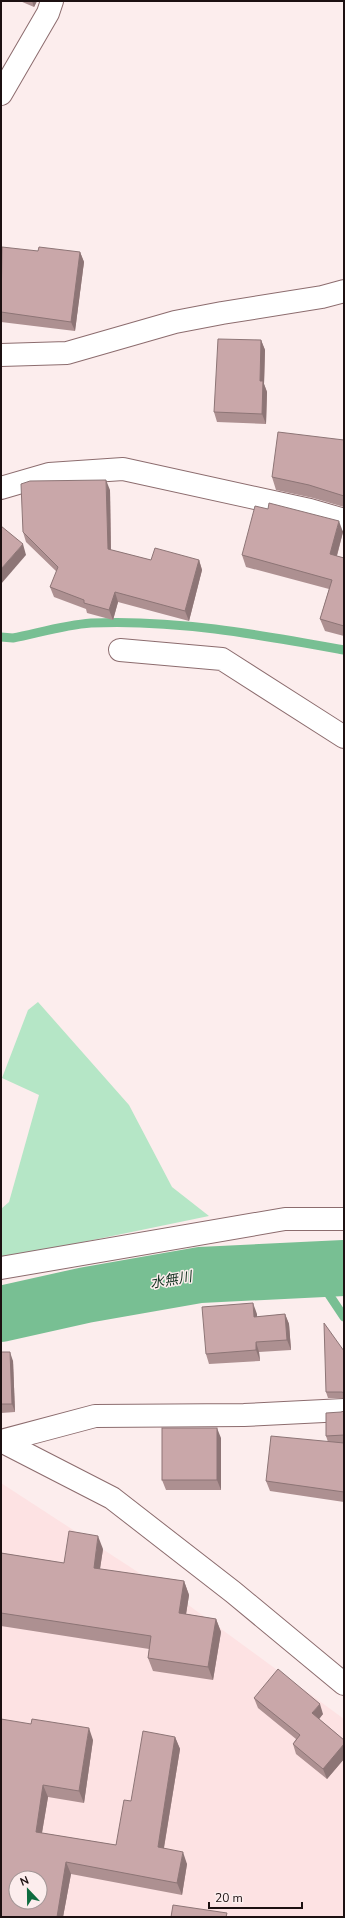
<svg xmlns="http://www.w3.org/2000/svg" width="345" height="1918" viewBox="0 0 345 1918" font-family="'Nunito Sans','Noto Sans JP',sans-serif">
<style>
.built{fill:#fde2e3;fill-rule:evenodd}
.green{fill:#b5e6c6}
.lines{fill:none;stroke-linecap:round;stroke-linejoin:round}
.stream{stroke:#78bf93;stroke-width:9}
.river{stroke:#78bf93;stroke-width:56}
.minor-casing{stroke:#8c6c6e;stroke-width:24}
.minor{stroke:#fff;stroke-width:22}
.wall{fill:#ad9091}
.shaded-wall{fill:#8d7576}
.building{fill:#c9a7a9;stroke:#8d7576;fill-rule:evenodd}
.labels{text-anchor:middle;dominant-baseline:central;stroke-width:3;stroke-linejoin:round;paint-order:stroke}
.water-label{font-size:14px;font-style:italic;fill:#163523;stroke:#fceded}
</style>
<rect width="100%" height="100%" fill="#fceded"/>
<path class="built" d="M1 1483 187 1604 344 1719V1917H1ZM16 1878H40V1902H16Z"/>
<path class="green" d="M38 1002 129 1105 172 1187 209 1216 1 1259V1209L9 1202 39 1095 2 1078 28 1010Z"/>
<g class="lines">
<g class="stream">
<path d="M1 637 13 638C38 633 65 625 91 623 175 619 261 635 344 650"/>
<path d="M312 1269 344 1317"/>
</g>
<path class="river" d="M1 1314 86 1295 200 1275 344 1268"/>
<defs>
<g id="minor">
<path d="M1 94 48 13 52 1"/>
<path d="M1 355 67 353 175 322 222 313 322 297 344 291"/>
<path d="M1 488 49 474 123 469 310 510 344 520"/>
<path d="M120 650 222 659 344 737"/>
<path d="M1 1268 285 1219H344"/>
<path d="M1 1441 112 1498 233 1592 344 1684"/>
<path d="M1 1441 95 1416 244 1415 344 1410"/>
</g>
</defs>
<use href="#minor" class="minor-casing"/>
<use href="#minor" class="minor"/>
</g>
<g class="wall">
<path d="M20 1H37L34 7Z"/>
<path d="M1 251H38L80 252 84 262 75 331 1 322Z"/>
<path d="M261 340 265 350 264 384 267 392 266 424 217 422 214 412Z"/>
<path d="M344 440V507L313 498 276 490 272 477Z"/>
<path d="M110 490 111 550 151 560H199L202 570 189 621 118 602 113 620 87 613 86 609 54 597 50 587 57 572 26 542 23 532Z"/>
<path d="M343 532 337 556 344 558V636L325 631 320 619 329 589 246 567 242 555Z"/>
<path d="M257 1314V1317L285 1314 289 1324 291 1350 259 1352 260 1361 209 1364 206 1354Z"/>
<path d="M344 1351V1398H328L326 1392Z"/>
<path d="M1 1352 13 1361 15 1412 1 1413Z"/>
<path d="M344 1411V1502L270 1491 266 1481 328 1442 326 1436 341 1412Z"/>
<path d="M221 1438V1490H166L162 1480Z"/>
<path d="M103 1549 100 1569 184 1581 189 1595 186 1614 216 1619 221 1632 213 1680 153 1671 148 1658 149 1649 1 1626V1553L64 1563Z"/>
<path d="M254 1698 323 1714 319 1719 344 1740V1759L327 1779 296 1754 293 1744 296 1739 258 1708Z"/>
<path d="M1 1719 93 1740 84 1803 48 1797 42 1833 116 1845 131 1801 175 1737 180 1749 164 1848 187 1864 182 1895 71 1874 63 1917H1Z"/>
</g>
<g class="shaded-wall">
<path d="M32 1H37L34 7Z"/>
<path d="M80 252 84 262 75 331 71 322Z"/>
<path d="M261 340 265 350 264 384 267 392 266 424 262 414 260 381Z"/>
<path d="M106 480 110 490 111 559 108 549Z"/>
<path d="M339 521 343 532 334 566 330 554Z"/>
<path d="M23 544 26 555 1 584V569Z"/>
<path d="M199 560 202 570 189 621 185 611Z"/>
<path d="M115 592 118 602 113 620 109 610Z"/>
<path d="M253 1303 257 1314V1327L254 1317Z"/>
<path d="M285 1314 289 1324 291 1350 287 1340Z"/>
<path d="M256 1342 259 1352 260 1361 256 1350Z"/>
<path d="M10 1352 13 1361 15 1412 12 1404Z"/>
<path d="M217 1428 221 1438V1490L217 1480Z"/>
<path d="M98 1536 103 1549 98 1581 94 1568Z"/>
<path d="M184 1581 189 1595 184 1627 179 1613Z"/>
<path d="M216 1619 221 1632 213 1680 208 1667Z"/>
<path d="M320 1704 323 1714 315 1724 312 1713Z"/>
<path d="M89 1728 93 1740 84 1803 79 1791Z"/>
<path d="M175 1737 180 1749 162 1859 158 1847Z"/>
<path d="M344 1744V1759L327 1779 323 1769Z"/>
<path d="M43 1785 48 1797 40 1844 36 1832Z"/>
<path d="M183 1852 187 1864 182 1895 177 1883Z"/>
<path d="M66 1862 71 1874 63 1917H57Z"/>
</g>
<g class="building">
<path d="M2 247 38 251 39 247 80 252 71 322 1 312Z"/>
<path d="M218 339 261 340 260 381H263L262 414 214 412Z"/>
<path d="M278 432 344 440V496L309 485 272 477Z"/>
<path d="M106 480 108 549 151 560 155 548 199 560 185 611 115 592 109 610 84 603V600L50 587 58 567 23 532 21 484 30 481Z"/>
<path d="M269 503 339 521 330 554 344 558V626L320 619 332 580 242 555 255 506 268 509Z"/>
<path d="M1 526 23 544 1 569Z"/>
<path d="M253 1303 254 1317 285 1314 287 1340 256 1342V1350L206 1354 202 1307Z"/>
<path d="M324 1323 344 1351V1393L342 1392H326Z"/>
<path d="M1 1352H10L12 1404H1Z"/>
<path d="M344 1411V1435L326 1436V1413L341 1412Z"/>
<rect x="162" y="1428" width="55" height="52"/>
<path d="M271 1436 344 1443V1441V1492L266 1481Z"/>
<path d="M69 1531 98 1536 94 1568 184 1581 179 1613 216 1619 208 1667 148 1658 151 1636 1 1613V1553L64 1563Z"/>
<path d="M278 1669 320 1704 312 1713 344 1740V1744L323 1769 293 1744 300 1735 254 1698Z"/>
<path d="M1 1719 31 1724 32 1719 89 1728 79 1791 43 1785 36 1832 116 1845 124 1800 131 1801 143 1731 175 1737 158 1847 183 1852 177 1883 66 1862 57 1917H1ZM16 1878H40V1902H16Z"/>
<path d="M173 1905 227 1913 226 1917H171Z"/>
</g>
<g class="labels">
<g class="water-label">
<text transform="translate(171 1280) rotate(-10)">水無川</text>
</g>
</g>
<rect width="345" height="1918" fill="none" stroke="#1c1011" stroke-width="4"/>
<g transform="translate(28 1890) rotate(338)"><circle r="19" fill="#fceded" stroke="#a29595"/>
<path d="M0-3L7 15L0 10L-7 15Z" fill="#0e6b3f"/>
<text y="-6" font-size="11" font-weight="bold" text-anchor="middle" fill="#1c1011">N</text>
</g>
<path d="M209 1902v6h93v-6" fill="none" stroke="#1c1011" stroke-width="2"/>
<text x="215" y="1902" font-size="12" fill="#1c1011" stroke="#fceded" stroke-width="3" paint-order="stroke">20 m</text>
</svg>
